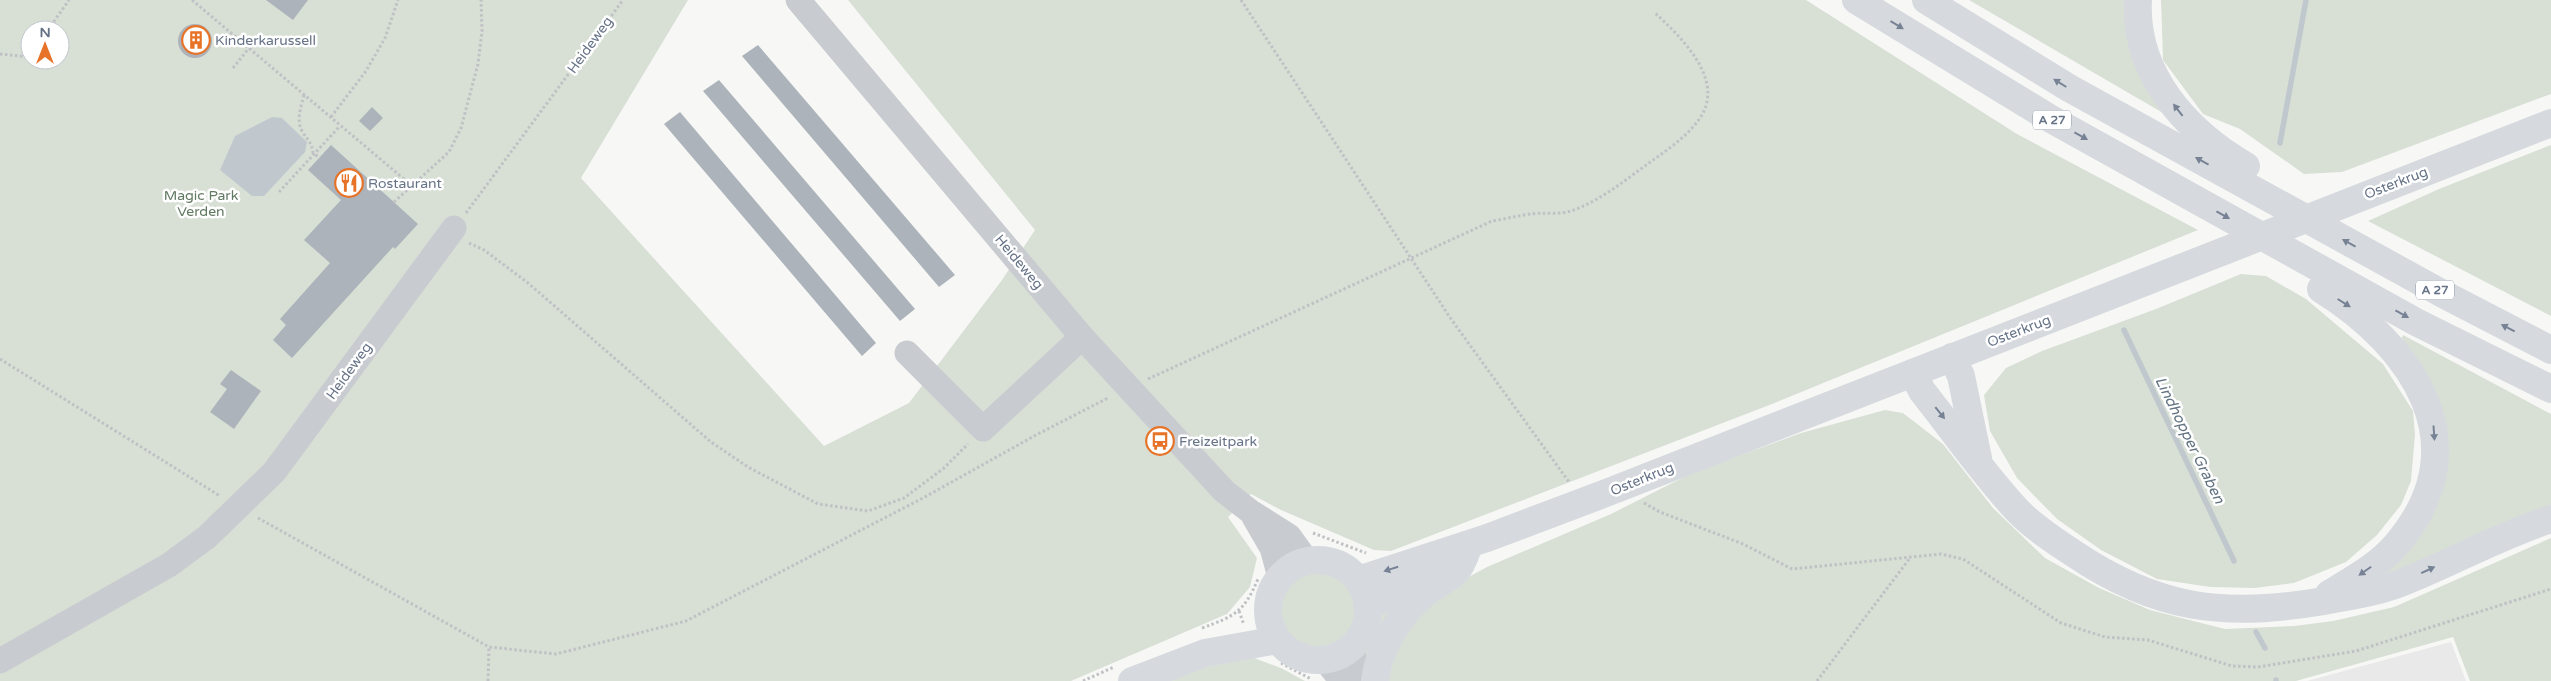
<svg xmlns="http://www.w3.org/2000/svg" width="2551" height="681" viewBox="0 0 2551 681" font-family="'Varela Round',sans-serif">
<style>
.built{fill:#e8e9e8}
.green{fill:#d8e0d6;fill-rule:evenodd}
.water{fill:#c0c8ce}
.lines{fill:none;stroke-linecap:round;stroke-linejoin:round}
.stream{stroke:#c0c8ce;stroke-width:5.5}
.building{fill:#acb3ba}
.path{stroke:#bfc1c4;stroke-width:3;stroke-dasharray:2.5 2.5;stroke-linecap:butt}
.minor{stroke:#c8cbcf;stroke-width:25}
.major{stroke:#d6dadf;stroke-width:28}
.highway{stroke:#d6dadf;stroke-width:28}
.oneway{fill:#778294}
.labels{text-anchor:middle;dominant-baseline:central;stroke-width:5;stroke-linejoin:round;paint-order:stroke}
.shield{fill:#fff;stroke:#949dab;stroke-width:1}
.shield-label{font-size:12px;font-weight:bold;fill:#667387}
.poi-label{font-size:14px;fill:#667387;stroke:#fff;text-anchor:start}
.street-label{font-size:14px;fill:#667387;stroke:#fff}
.park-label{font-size:14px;fill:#627961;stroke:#fff}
.water-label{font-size:15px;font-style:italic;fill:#637483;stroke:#fff}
</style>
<rect width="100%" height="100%" fill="#f7f8f5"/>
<path class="built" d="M2451 642 2466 681H2307Z"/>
<g class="green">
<path d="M0 0H688L581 178 824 446 909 403 1002 280 1035 230 848 0H1806L2017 134 2198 230 1772 404 1391 551 1374 550 1281 510 1251 494 1228 517 1257 558 1250 587 1227 614 1071 681H0ZM30 30H60V60H30Z"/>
<path d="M1969 0H2130L2164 109 2163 113Z"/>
<path d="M2161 0H2551V94L2342 172 2304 174 2240 129 2203 114 2163 60Z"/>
<path d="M2551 145V316L2368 221 2439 189Z"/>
<path d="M2241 274 2266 276 2306 299 2383 364 2413 411 2415 435 2411 481 2401 505 2377 535 2346 562 2294 583 2255 588 2210 587 2157 579 2101 550 2057 519 2017 478 1990 431 1984 395 2006 368 2042 351 2156 309Z"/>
<path d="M2403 335 2551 414V510L2365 584 2445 460 2444 416 2425 372 2401 340Z"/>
<path d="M1885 410 1903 413 1943 444 1993 508 2045 558 2099 588 2150 610 2225 629 2294 626 2333 621 2394 607 2551 538V681H2470L2453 637 2296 681H1388L1400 638 1443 591 1487 567 1611 514 1692 473 1801 433Z"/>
<circle cx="1318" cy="611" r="39"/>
<path d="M1401 595 1368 679 1364 651 1386 607Z"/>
<path d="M1249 656 1281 668 1305 681H1166L1216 664Z"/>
</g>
<path class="water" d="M272 117 282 118 307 142 305 152 264 196H252L220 170 235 136Z"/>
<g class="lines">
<g class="stream">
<path d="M2280 143 2306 0"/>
<path d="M2124 330 2234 561"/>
<path d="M2256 632 2265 648"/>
<path d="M2276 680V681"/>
</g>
</g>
<g class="building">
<path d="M266 0H308L293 20Z"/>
<circle cx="195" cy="41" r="17"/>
<path d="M758 45 955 275 939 287 742 56Z"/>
<path d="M719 80 915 309 900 321 703 91Z"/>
<path d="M372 107 383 118 370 131 359 121Z"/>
<path d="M680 112 876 343 862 356 664 124Z"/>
<path d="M331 145 418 224 395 249 393 247 292 358 273 340 286 325 280 319 330 263 304 240 341 200 308 170Z"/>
<path d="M231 370 261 391 234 429 210 412 227 389 220 384Z"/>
</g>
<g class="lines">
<g class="path">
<path d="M192 0 411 185"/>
<path d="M1241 0 1451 319 1569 482"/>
<path d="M48 30 69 0"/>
<path d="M0 54 29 57 30 55"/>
<path d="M233 68 249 48"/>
<path d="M304 95C301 107 296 120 302 131 307 140 312 142 313 153L320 158"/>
<path d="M331 117 366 71 385 38 398 0"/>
<path d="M279 192 340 126"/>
<path d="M394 202 449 152 461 128 478 64 482 31 481 0"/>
<path d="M466 213 623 0"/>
<path d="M469 243 484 250 528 283 711 442 748 467 818 504 868 511 904 498 944 468 968 444"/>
<path d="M0 359 220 496"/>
<path d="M1148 379 1492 221C1505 219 1517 216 1530 214 1543 212 1559 215 1571 211 1600 201 1624 181 1649 163 1667 150 1687 137 1700 118 1726 80 1681 37 1655 13"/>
<path d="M1644 503 1660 512 1743 544 1792 569 1941 554 1963 559 2061 623 2105 637 2148 640 2232 666 2258 667 2356 651 2551 589"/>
<path d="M258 518 489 647 556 654 686 621 923 498 1036 435 1108 398"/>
<path d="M1313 533 1366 553"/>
<path d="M1239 611 1244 625"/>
<path d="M1202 628C1235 616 1244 612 1258 579"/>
<path d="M1281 663 1311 679"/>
<path d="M488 681 489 647"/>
<path d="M1083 681 1114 667"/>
<path d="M1817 681 1910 558"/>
</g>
<g class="minor">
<path d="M798 0 1082 337 1224 491 1251 512 1289 536 1307 561"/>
<path d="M907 353 983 429 1082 337"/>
<path d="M1254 517 1272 548 1280 577"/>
<path d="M1353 647 1356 681"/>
<path d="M1325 660 1342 681"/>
<path d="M0 661 169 565 207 537 274 472 454 228"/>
</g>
<g class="major">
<circle cx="1318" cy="610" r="50"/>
<path d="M1358 580 1487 538 1606 493 2551 123"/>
<path d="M1368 607 1438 567"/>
<path d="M1132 681 1205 653 1277 640"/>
<path d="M1375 681C1379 647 1401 611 1429 590 1452 574 1457 578 1467 550"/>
</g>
<g class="highway">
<path d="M1856 0 2051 119 2416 322 2551 389"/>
<path d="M1926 0 2069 88 2443 294 2551 350"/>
<path d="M2138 0C2134 74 2186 131 2246 166"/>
<path d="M2321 289C2414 347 2481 446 2396 545 2378 566 2352 580 2329 594"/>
<path d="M1952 357 1961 376 1978 458"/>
<path d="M1913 373 1922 391C1953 430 1982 472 2016 509 2032 526 2053 540 2073 553 2157 610 2225 618 2324 601 2349 596 2375 593 2398 584 2450 564 2498 536 2551 519"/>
</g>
</g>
<defs><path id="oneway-solid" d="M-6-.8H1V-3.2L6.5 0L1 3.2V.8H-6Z" transform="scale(1.25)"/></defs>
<g class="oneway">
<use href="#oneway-solid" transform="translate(1897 25) rotate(31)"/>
<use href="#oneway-solid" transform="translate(2060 83) rotate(-148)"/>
<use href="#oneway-solid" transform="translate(2178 110) rotate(-128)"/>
<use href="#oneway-solid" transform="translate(2081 136) rotate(29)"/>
<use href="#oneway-solid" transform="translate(2202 161) rotate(-151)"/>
<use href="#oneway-solid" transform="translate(2223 215) rotate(29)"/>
<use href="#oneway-solid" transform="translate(2349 243) rotate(-151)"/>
<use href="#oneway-solid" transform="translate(2344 303) rotate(32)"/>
<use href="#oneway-solid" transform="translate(2402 314) rotate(29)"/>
<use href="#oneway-solid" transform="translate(2508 328) rotate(-153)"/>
<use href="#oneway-solid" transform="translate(1940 413) rotate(51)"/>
<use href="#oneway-solid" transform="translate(2434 433) rotate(86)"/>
<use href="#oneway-solid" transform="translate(1391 569) rotate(162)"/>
<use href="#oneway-solid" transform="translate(2428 570) rotate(-25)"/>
<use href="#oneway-solid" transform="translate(2365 571) rotate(145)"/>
</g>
<defs>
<symbol id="building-ring" viewBox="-11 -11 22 22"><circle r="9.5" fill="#fff" stroke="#e67327" stroke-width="1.5"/><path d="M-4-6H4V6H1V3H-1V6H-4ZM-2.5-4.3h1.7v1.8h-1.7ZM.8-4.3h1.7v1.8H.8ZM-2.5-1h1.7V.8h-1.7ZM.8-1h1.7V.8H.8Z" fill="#e67327"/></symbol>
<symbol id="restaurant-ring" viewBox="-11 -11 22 22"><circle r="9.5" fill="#fff" stroke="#e67327" stroke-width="1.5"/><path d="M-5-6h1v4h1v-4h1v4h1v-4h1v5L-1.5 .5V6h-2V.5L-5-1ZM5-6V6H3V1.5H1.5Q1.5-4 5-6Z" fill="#e67327"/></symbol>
<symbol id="bus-ring" viewBox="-11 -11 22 22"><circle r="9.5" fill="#fff" stroke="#e67327" stroke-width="1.5"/><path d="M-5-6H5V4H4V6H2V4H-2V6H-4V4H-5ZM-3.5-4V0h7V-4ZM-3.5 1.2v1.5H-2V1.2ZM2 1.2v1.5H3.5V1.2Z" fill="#e67327"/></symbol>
</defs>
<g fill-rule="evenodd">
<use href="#building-ring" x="180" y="24" width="32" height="32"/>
<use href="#restaurant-ring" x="333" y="167" width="32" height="32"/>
<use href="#bus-ring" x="1144" y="425" width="32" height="32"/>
</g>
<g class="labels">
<g class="shield">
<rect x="2033" y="110.5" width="38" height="19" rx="4"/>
<rect x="2416" y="280.5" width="38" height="19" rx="4"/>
</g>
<g class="shield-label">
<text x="2052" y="120">A 27</text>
<text x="2435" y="290">A 27</text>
</g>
<g class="poi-label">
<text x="215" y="40">Kinderkarussell</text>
<text x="368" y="183">Rostaurant</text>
<text x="1179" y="441">Freizeitpark</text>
</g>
<g class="street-label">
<text transform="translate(590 45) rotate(-54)">Heideweg</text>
<text transform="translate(2396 183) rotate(-21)">Osterkrug</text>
<text transform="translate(1019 262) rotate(50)">Heideweg</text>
<text transform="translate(2019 331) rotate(-21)">Osterkrug</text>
<text transform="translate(349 371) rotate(-54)">Heideweg</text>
<text transform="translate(1642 479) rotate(-22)">Osterkrug</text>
</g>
<g class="park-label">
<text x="201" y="195">Magic Park<tspan x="201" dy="16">Verden</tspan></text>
</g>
<g class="water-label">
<text transform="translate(2190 440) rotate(64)">Lindhopper Graben</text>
</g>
</g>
<g transform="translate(45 45)"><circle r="24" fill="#ffffff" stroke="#c2c7cf"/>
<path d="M0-4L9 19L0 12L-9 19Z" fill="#e67327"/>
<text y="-8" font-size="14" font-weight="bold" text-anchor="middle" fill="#667387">N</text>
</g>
</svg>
